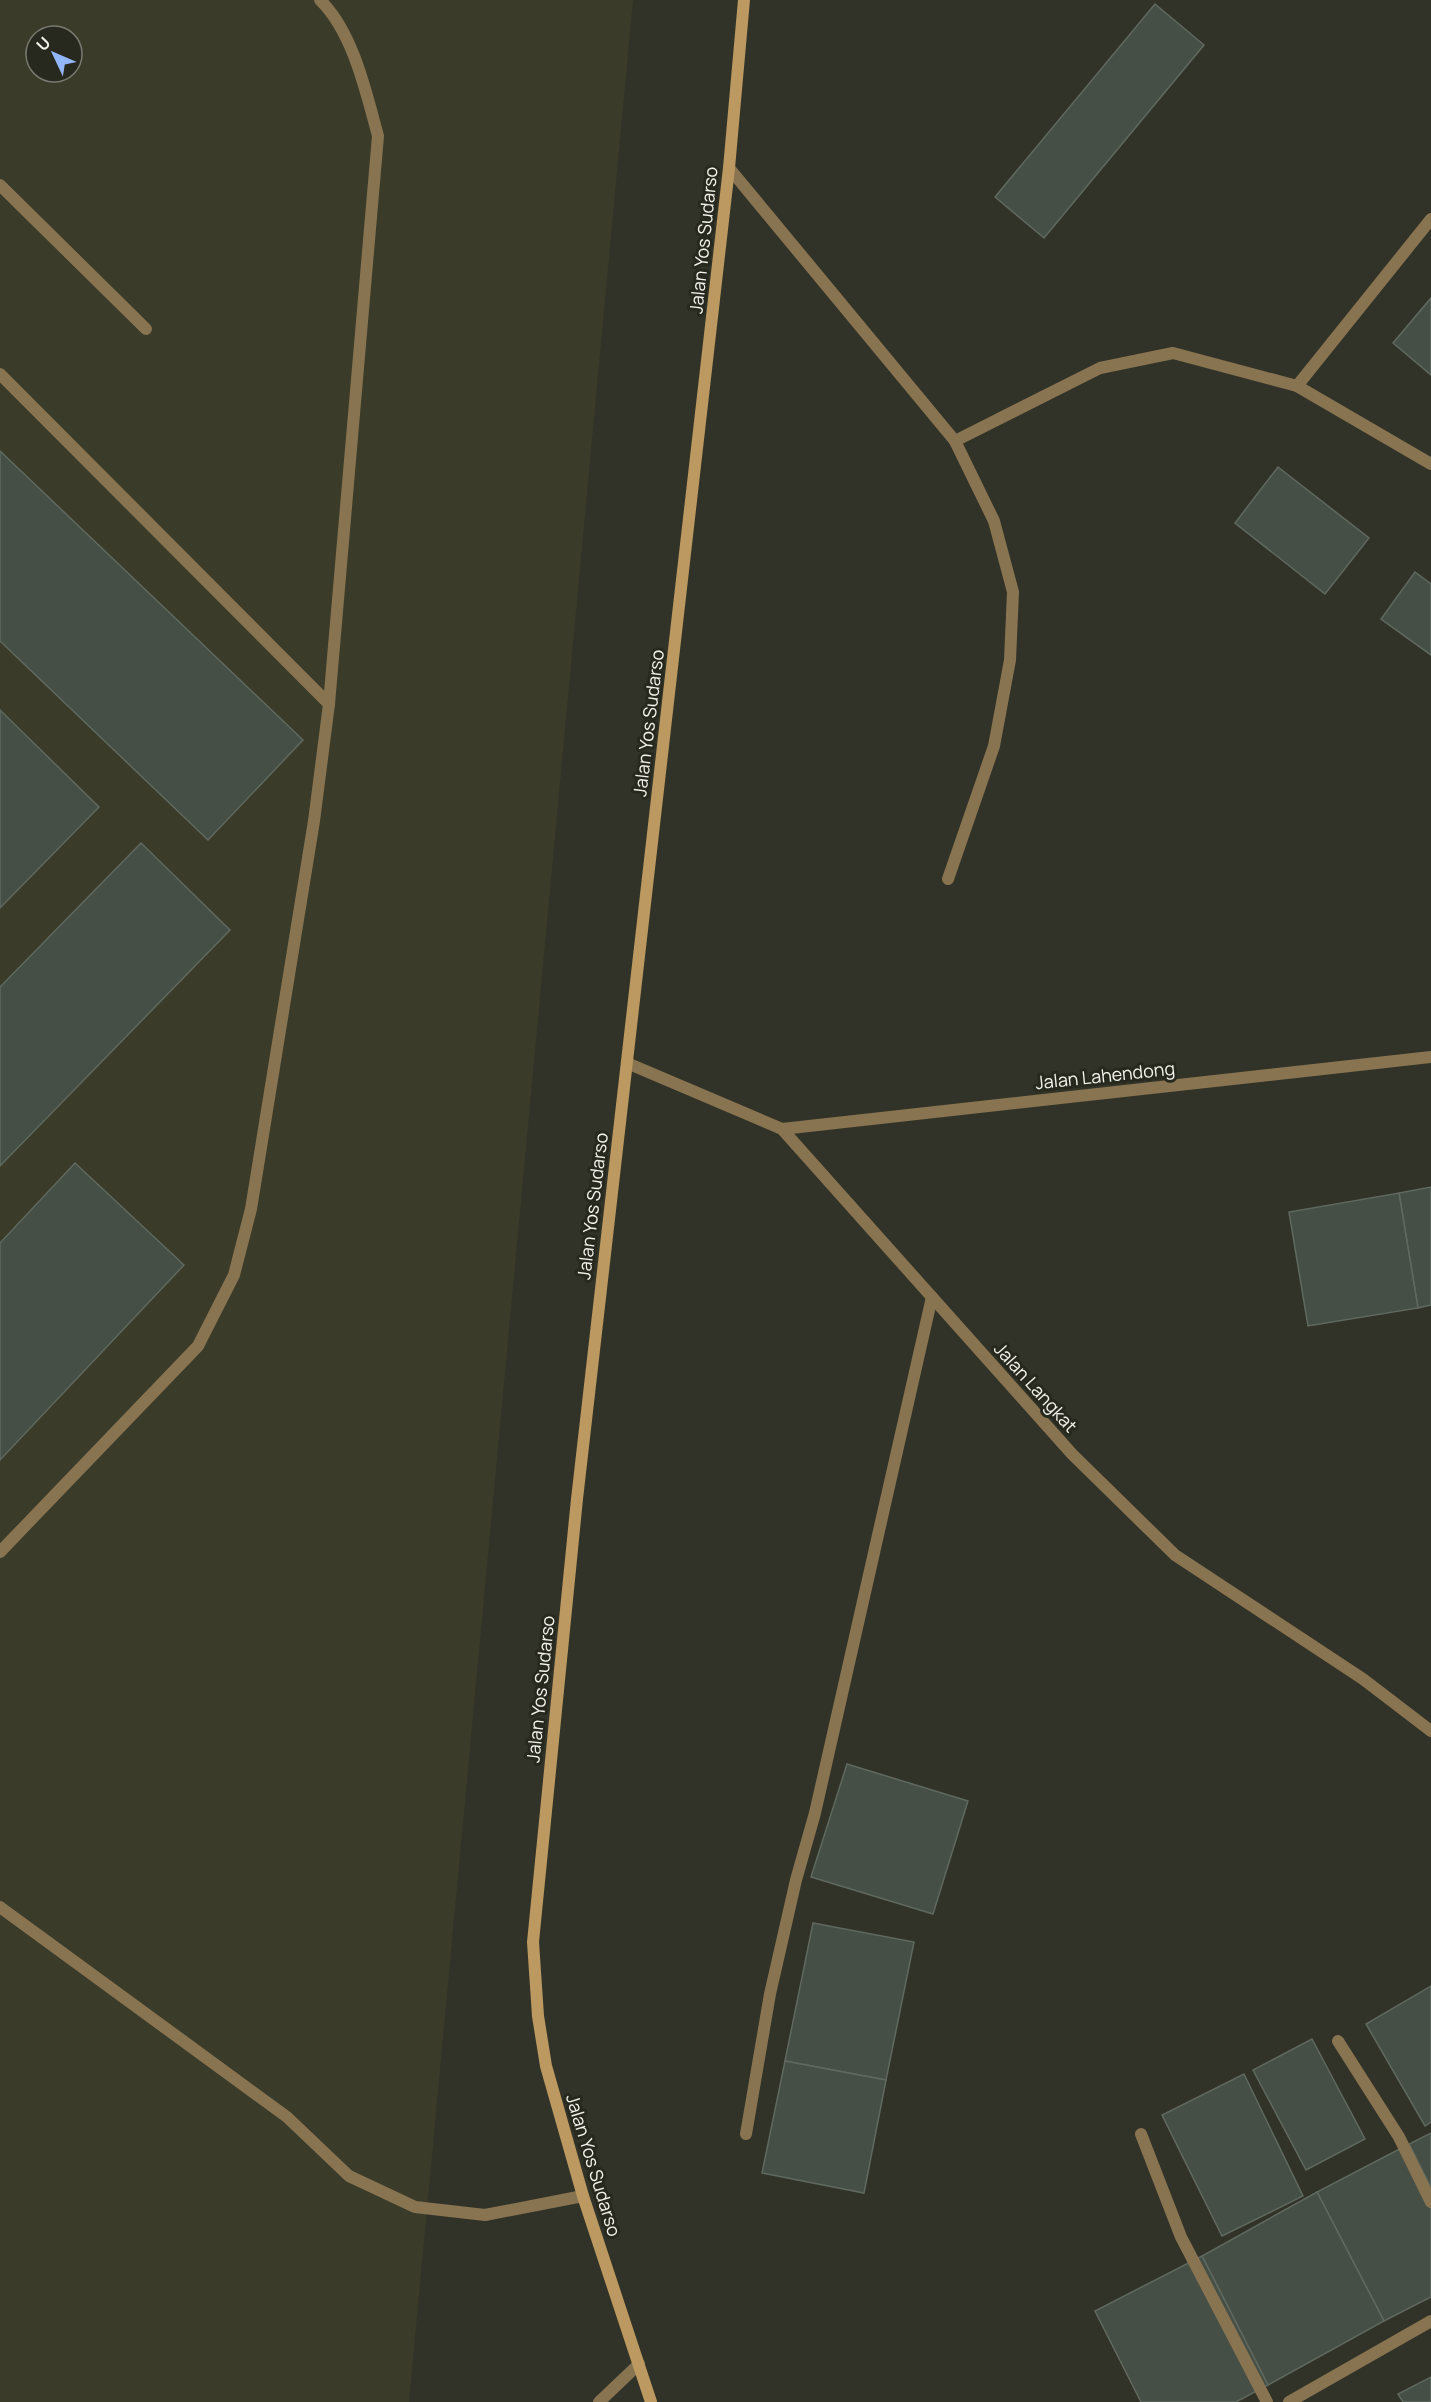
<svg xmlns="http://www.w3.org/2000/svg" width="1431" height="2402" viewBox="0 0 1431 2402" font-family="Manrope,sans-serif">
<style>
.built{fill:#3a3b29;fill-rule:evenodd}
.building{fill:#464f45;stroke:#60695f;stroke-width:1.5}
.lines{fill:none;stroke-linecap:round;stroke-linejoin:round}
.service{stroke:#897451;stroke-width:12}
.minor{stroke:#897451;stroke-width:12}
.secondary{stroke:#bb9960;stroke-width:12}
.labels{text-anchor:middle;dominant-baseline:central;stroke-width:6;stroke-linejoin:round;paint-order:stroke}
.street-label{font-size:18px;fill:#f3f3ec;stroke:#28291e}
</style>
<rect width="100%" height="100%" fill="#323328"/>
<path class="built" d="M0 0H633L409 2402H0ZM36 36H72V72H36Z"/>
<g class="building">
<path d="M1155 4 1204 45 1044 238 995 197Z"/>
<path d="M1431 298V375L1393 343Z"/>
<path d="M0 451 303 740 208 840 0 641Z"/>
<path d="M1278 467 1369 538 1325 594 1235 523Z"/>
<path d="M1415 572 1431 584V655L1381 619Z"/>
<path d="M0 710 99 807 0 908Z"/>
<path d="M141 843 230 930 0 1166V987Z"/>
<path d="M75 1163 184 1265 0 1460V1243Z"/>
<path d="M1431 1187V1305L1418 1308 1399 1193Z"/>
<path d="M1399 1193 1418 1308 1308 1326 1289 1212Z"/>
<path d="M847 1764 968 1801 933 1914 811 1877Z"/>
<path d="M813 1923 914 1942 886 2080 785 2061Z"/>
<path d="M1431 1986V2122L1425 2126 1366 2024Z"/>
<path d="M1312 2039 1365 2139 1306 2170 1253 2070Z"/>
<path d="M785 2061 886 2080 864 2193 762 2173Z"/>
<path d="M1244 2074 1303 2196 1222 2236 1162 2115Z"/>
<path d="M1431 2133V2188L1409 2144Z"/>
<path d="M1409 2144 1431 2188V2297L1384 2321 1317 2192Z"/>
<path d="M1317 2192 1384 2321 1268 2385 1202 2256Z"/>
<path d="M1202 2256 1268 2385 1236 2402H1141L1095 2311Z"/>
<path d="M1431 2377V2402H1403L1398 2394Z"/>
</g>
<g class="lines">
<g class="service">
<path d="M320 0C353 32 366 92 378 136L329 704"/>
<path d="M0 185 146 329"/>
<path d="M0 374 329 704 314 821 251 1209 234 1275 198 1346 0 1552"/>
<path d="M0 1907 287 2117 349 2176 415 2207 485 2215 583 2196"/>
<path d="M599 2402 639 2364"/>
</g>
<g class="minor">
<path d="M729 168 955 441 994 521 1013 592 1010 660 994 746 948 879"/>
<path d="M1297 386 1431 219"/>
<path d="M955 441 1100 368 1173 353 1297 386 1431 464"/>
<path d="M627 1063 782 1129 1072 1454 1175 1555 1363 1679 1431 1731"/>
<path d="M782 1129 1431 1057"/>
<path d="M1338 2041 1399 2137 1431 2202"/>
<path d="M746 2134 770 1994 796 1880 815 1813 932 1297"/>
<path d="M1141 2134 1181 2237 1267 2402"/>
<path d="M1289 2402 1431 2321"/>
</g>
<path class="secondary" d="M651 2402 583 2196 546 2066 538 2016 533 1942 577 1499 729 168 744 0"/>
</g>
<g class="labels">
<g class="street-label">
<text transform="translate(703 240) rotate(-84)">Jalan Yos Sudarso</text>
<text transform="translate(648 723) rotate(-83)">Jalan Yos Sudarso</text>
<text transform="translate(1105 1075) rotate(-6)">Jalan Lahendong</text>
<text transform="translate(592 1206) rotate(-83)">Jalan Yos Sudarso</text>
<text transform="translate(1036 1387) rotate(48)">Jalan Langkat</text>
<text transform="translate(540 1689) rotate(-84)">Jalan Yos Sudarso</text>
<text transform="translate(594 2165) rotate(73)">Jalan Yos Sudarso</text>
</g>
</g>
<g transform="translate(54 54) rotate(314)"><circle r="28" fill="#28291e" stroke="#797a70" stroke-width="1.5"/>
<path d="M0-4.5L10 22L0 15L-10 22Z" fill="#93b7fd"/>
<text y="-9" font-size="16" font-weight="bold" text-anchor="middle" fill="#f3f3ec">U</text>
</g>
</svg>
